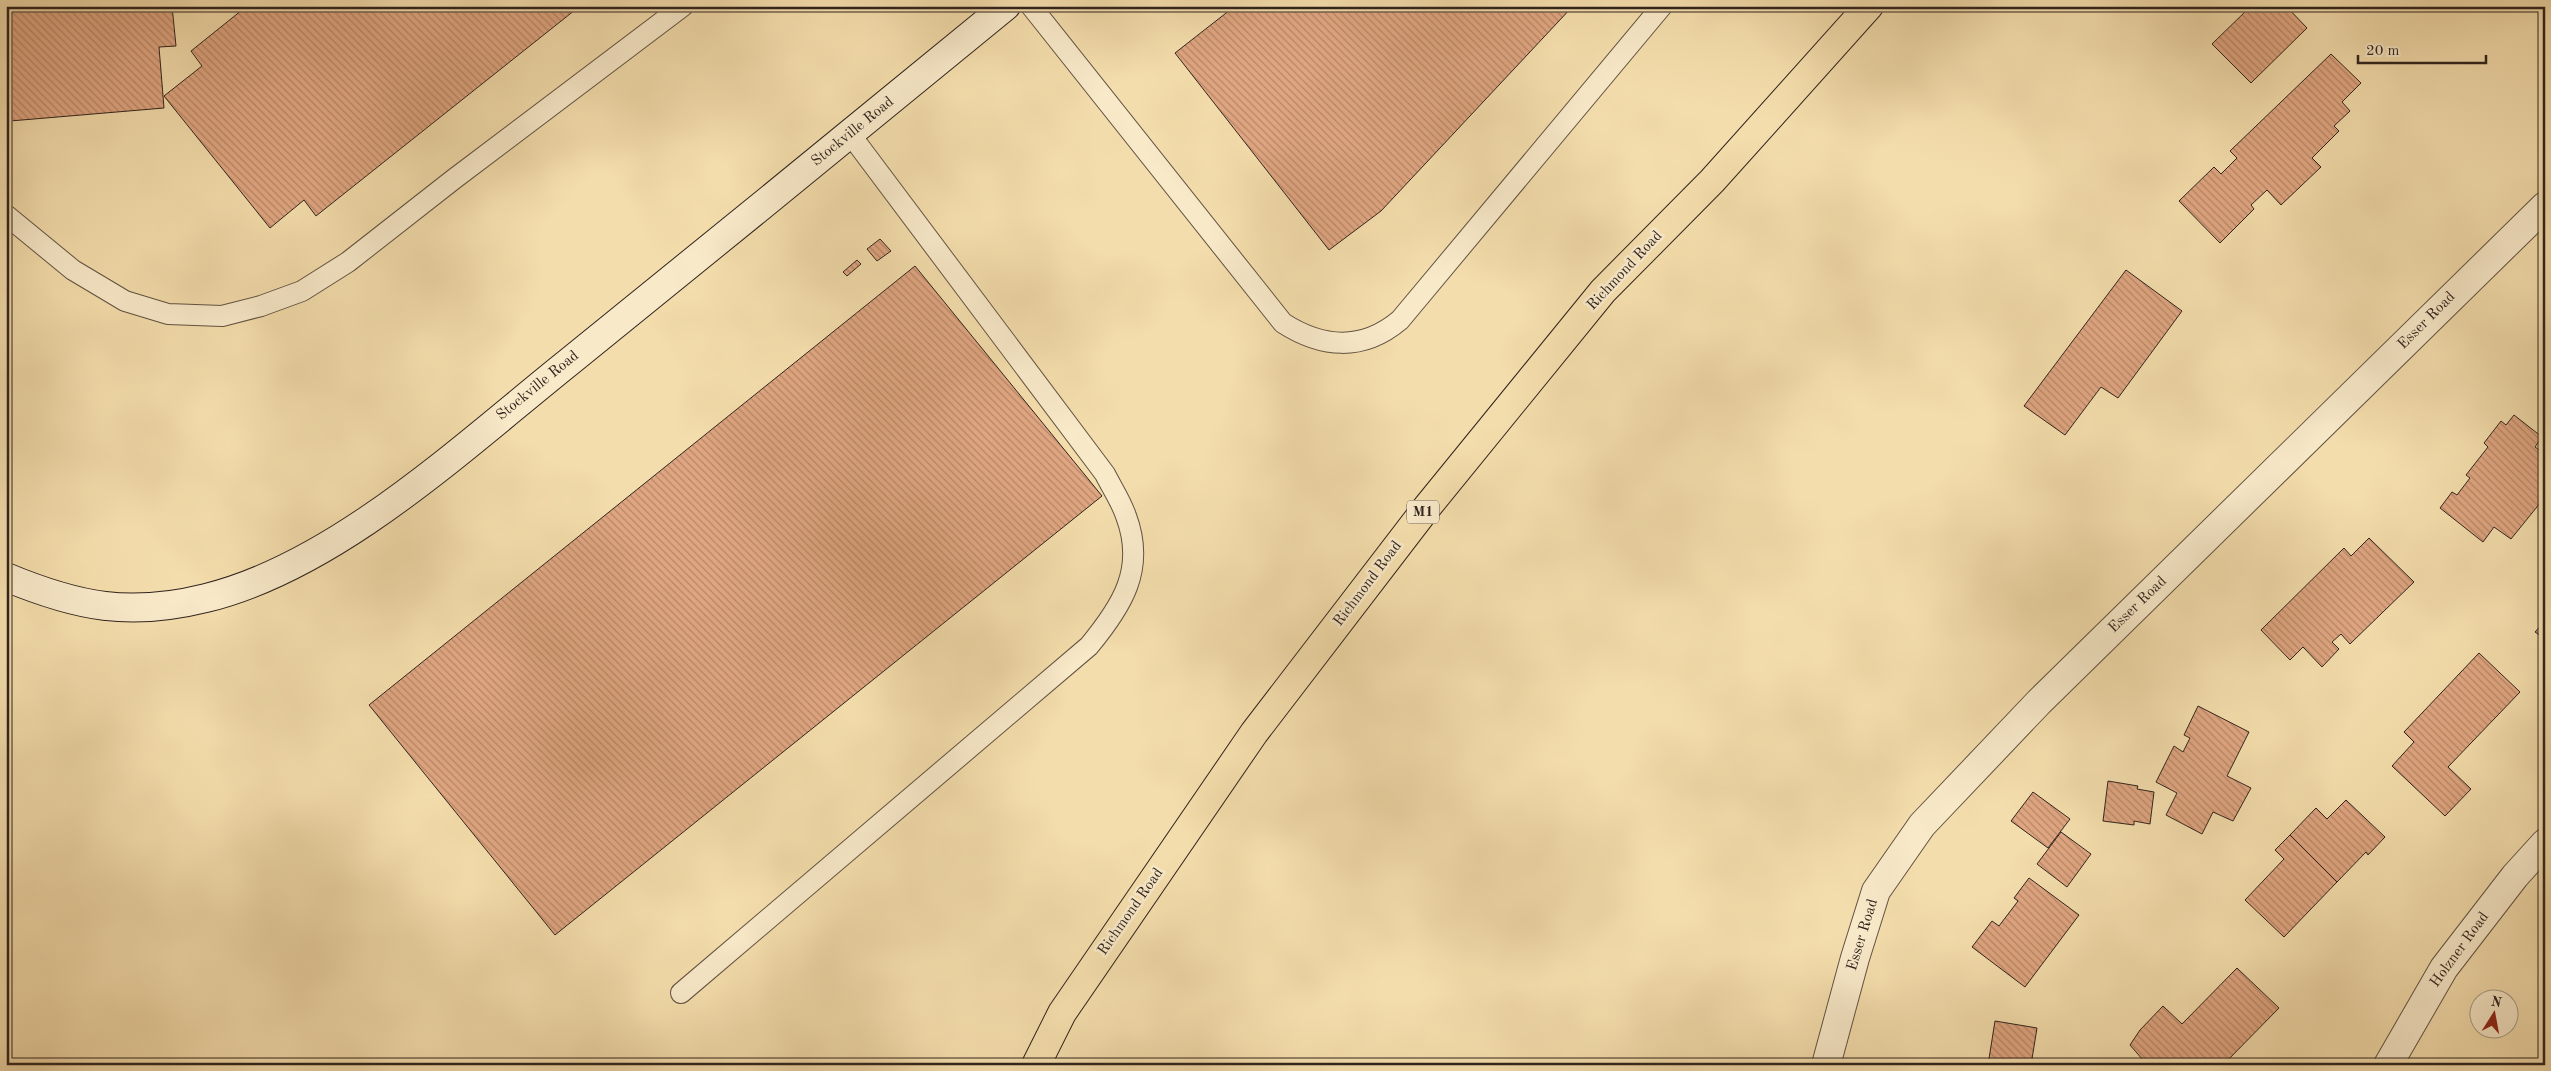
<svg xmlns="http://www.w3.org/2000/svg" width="2551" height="1071" viewBox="0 0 2551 1071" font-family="'Old Standard TT',serif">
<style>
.building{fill:url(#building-back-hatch);stroke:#30241e}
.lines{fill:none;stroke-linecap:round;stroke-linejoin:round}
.lane-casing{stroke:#615242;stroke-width:22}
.street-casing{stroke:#615242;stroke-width:30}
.secondary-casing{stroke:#30241e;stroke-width:30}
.highway-casing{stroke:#30241e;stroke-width:30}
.lane{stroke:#f8e9c9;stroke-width:20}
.street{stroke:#f8e9c9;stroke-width:28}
.secondary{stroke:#f8e9c9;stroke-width:28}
.highway{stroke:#f4ddac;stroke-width:28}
.labels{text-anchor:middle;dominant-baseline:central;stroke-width:5;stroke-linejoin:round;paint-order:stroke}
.shield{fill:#f8e9c9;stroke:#6c5f51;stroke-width:1}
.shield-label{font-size:14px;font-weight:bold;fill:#30241e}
.street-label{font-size:15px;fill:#30241e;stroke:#f8e9c9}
</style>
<defs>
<pattern id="building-back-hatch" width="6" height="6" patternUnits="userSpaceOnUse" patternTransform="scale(1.25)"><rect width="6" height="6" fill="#e0a681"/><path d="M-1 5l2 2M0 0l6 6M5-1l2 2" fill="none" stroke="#b68769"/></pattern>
</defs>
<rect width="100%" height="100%" fill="#f4ddac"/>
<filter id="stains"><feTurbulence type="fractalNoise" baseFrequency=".004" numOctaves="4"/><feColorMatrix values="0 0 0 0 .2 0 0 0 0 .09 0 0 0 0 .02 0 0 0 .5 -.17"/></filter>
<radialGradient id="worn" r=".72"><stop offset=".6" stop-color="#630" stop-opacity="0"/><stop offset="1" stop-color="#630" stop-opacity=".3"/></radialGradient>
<g class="building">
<path d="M6 6H172L176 46 159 47 164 108 10 121 6 80Z"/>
<path d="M247 6H580L316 216 304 200 270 228 164 96 202 66 191 51Z"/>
<path d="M1235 6H1573L1381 211 1329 250 1175 53Z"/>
<path d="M2251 6H2286L2307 28 2251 83 2212 44Z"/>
<path d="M2331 54 2361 83 2342 102 2350 111 2334 126 2339 131 2312 158 2321 167 2281 205 2267 190 2251 205 2254 209 2220 243 2179 201 2214 167 2221 174 2237 158 2230 151Z"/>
<path d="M880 239 891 251 877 261 867 249Z"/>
<path d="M857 260 861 264 847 276 843 272Z"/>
<path d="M915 266 1102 496 555 935 369 705Z"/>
<path d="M2126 270 2182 311 2118 398 2101 387 2065 435 2024 406Z"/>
<path d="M2514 415 2542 437 2535 447 2545 454 2542 467 2545 469V497L2511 539 2494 527 2483 542 2440 508 2452 492 2457 495 2470 478 2466 475 2488 447 2484 443 2501 421 2506 425Z"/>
<path d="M2369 538 2414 582 2350 644 2341 634 2332 642 2339 649 2322 667 2303 647 2290 660 2261 630 2344 548 2351 556Z"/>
<path d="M2545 621V639L2535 632Z"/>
<path d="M2479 653 2520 692 2448 767 2471 789 2445 816 2392 766 2414 742 2404 732Z"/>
<path d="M2198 706 2249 732 2227 776 2251 788 2233 821 2213 812 2202 834 2166 815 2177 793 2156 782 2174 746 2183 752 2190 738 2184 735Z"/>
<path d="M2108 781 2138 786 2137 789 2154 792 2150 824 2134 821V825L2103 821Z"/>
<path d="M2033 792 2070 819 2048 848 2011 821Z"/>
<path d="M2346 800 2385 837 2368 855 2366 852 2337 882 2290 835 2316 808 2327 819Z"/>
<path d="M2061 832 2091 854 2067 887 2037 864Z"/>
<path d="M2290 835 2337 882 2284 937 2245 900 2284 859 2275 850Z"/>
<path d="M2029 878 2079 915 2025 987 1972 947 1992 921 1999 926 2018 901 2014 898Z"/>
<path d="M2237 968 2279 1008 2223 1065H2143V1060L2130 1045 2140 1030 2163 1006 2182 1024Z"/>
<path d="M1995 1021 2037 1028 2031 1065H1988Z"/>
</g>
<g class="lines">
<defs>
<g id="lane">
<path d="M1031 6 1283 323C1322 348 1362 352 1400 320L1662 6"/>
<path d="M6 215 73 270 125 301 168 314 222 316 261 306 302 291 348 262 454 179 683 6"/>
<path d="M681 993 1089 646C1122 606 1146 569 1126 516 1121 501 1112 488 1105 474L850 134"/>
</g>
<g id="street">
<path d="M1826 1065 1855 958 1876 891 1922 825 2039 702 2545 206"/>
<path d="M2388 1065 2444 968 2515 876 2545 843"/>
</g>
<path id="secondary" d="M6 577C78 607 130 617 206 598 337 566 465 445 569 362 715 244 861 125 1006 6"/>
<path id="highway" d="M1036 1065 1062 1013 1254 733 1428 506 1603 291 1712 181 1869 6"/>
</defs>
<use href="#lane" class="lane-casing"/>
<use href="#street" class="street-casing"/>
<use href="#secondary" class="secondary-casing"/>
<use href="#highway" class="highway-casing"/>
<use href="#lane" class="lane"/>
<use href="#street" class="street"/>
<use href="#secondary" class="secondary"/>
<use href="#highway" class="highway"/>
</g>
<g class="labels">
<rect class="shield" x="1407" y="500.5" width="32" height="23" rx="4"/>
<g class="shield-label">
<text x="1423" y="512">M1</text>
</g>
<g class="street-label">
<text transform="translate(853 132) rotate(-39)">Stockville Road</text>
<text transform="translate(1625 271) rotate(-47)">Richmond Road</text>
<text transform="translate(2427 321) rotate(-45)">Esser Road</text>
<text transform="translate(538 386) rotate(-39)">Stockville Road</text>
<text transform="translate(1368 584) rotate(-53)">Richmond Road</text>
<text transform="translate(2138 605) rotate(-44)">Esser Road</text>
<text transform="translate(1131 912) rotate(-55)">Richmond Road</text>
<text transform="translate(1863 935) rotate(-73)">Esser Road</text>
<text transform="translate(2460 950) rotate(-54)">Holzner Road</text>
</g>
</g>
<rect width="2551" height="1071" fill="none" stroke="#f4ddac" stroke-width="25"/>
<rect x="8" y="8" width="2536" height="1056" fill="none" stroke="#30241e" stroke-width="2.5"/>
<rect x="12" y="12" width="2526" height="1046" fill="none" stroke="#30241e"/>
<g transform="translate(2494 1014) rotate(11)"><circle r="24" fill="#f8e9c9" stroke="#a89a85"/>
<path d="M0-4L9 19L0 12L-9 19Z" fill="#8f2418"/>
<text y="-8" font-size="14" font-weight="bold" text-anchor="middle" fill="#30241e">N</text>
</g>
<path d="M2358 55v8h128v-8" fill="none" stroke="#30241e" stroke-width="2.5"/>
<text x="2366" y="55" font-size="15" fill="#30241e" stroke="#f8e9c9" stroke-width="4" paint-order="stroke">20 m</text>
<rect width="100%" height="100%" filter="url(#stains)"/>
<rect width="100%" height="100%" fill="url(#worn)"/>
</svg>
